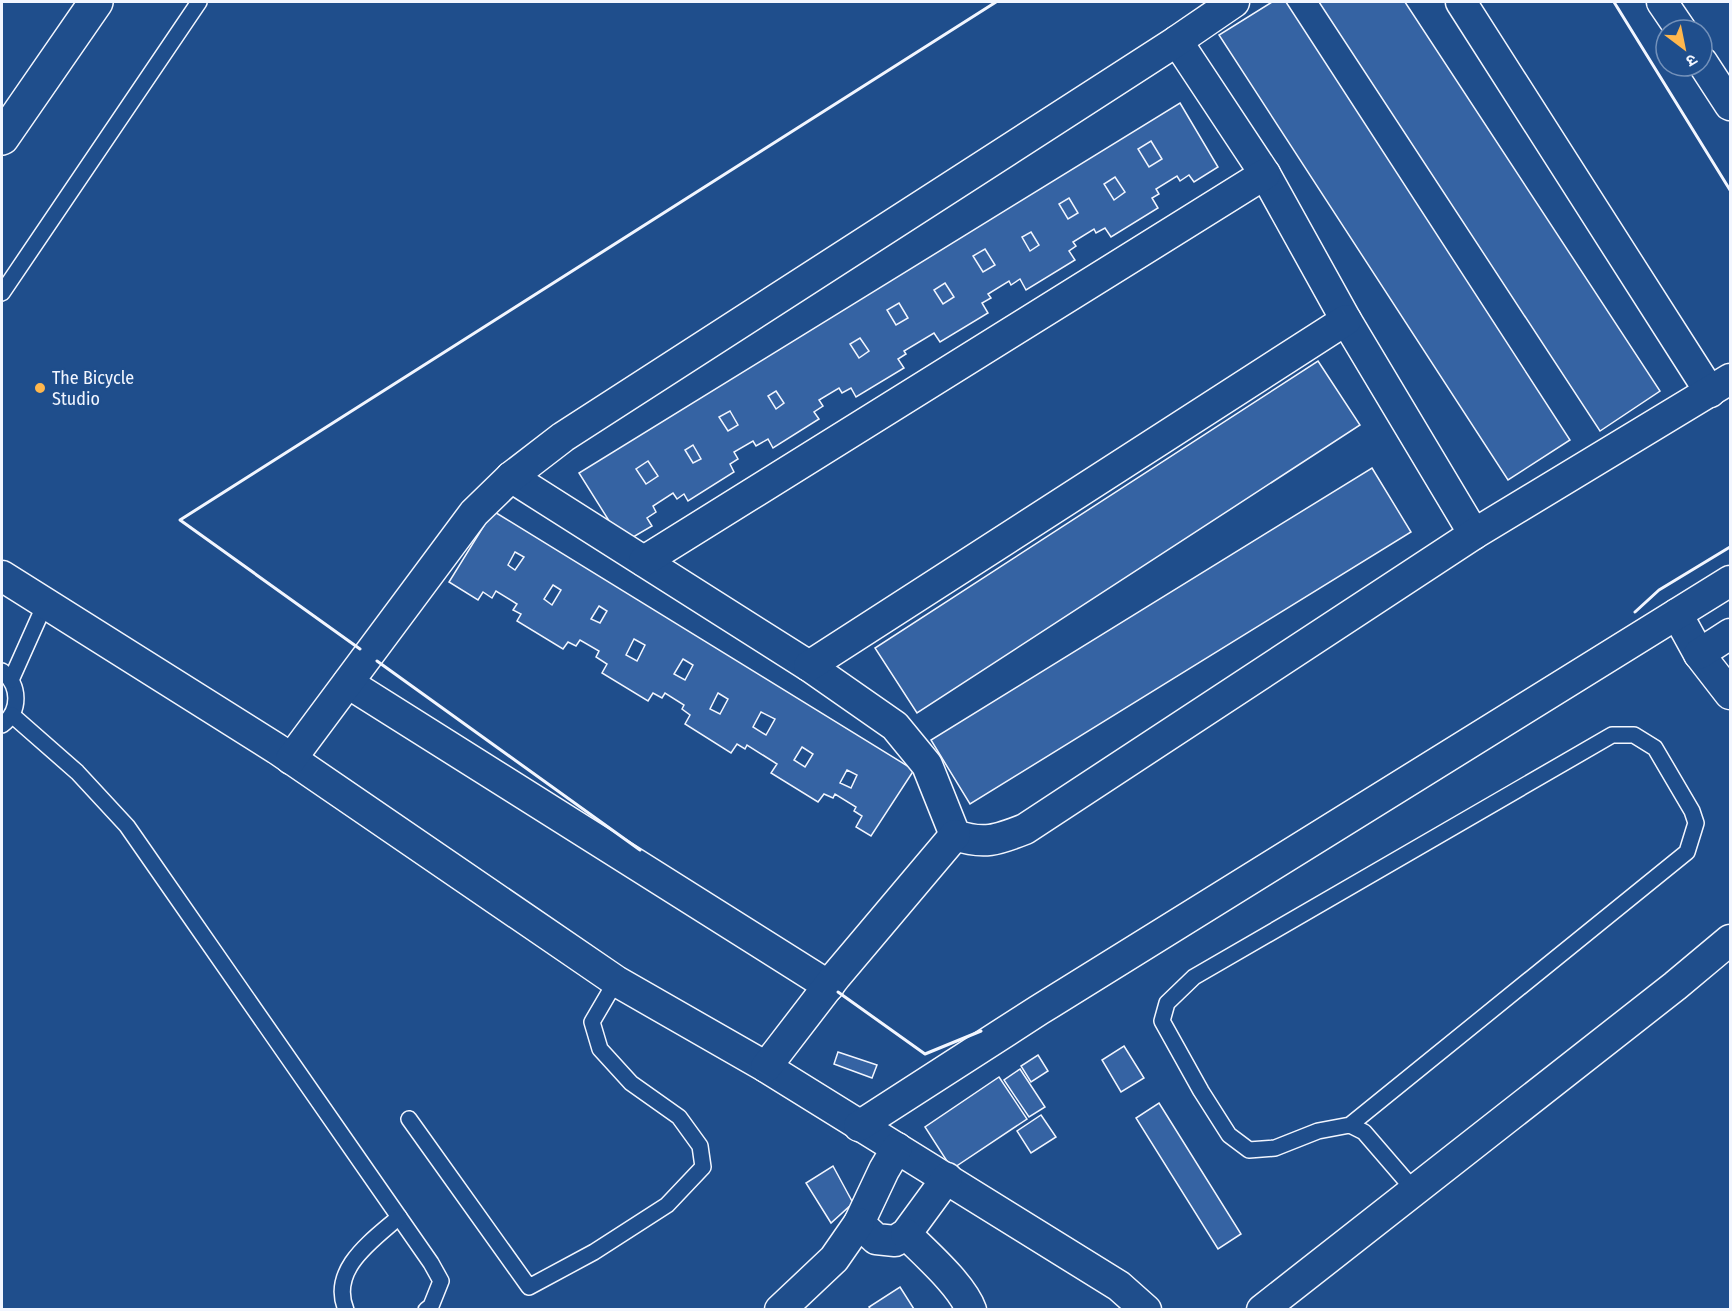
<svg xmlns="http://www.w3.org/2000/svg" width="1732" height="1311" viewBox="0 0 1732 1311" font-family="'Fira Sans Condensed','Noto Sans Devanagari',sans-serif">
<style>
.building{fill:#3563a3;stroke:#f2f6ff;stroke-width:1.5;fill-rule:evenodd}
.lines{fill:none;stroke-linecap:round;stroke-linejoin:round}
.lane-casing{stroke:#f2f6ff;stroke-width:18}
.street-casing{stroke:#f2f6ff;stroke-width:33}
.secondary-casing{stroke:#f2f6ff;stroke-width:36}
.lane{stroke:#1f4e8c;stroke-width:15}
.street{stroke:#1f4e8c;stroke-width:30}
.secondary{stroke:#1f4e8c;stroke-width:33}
.wall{stroke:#f2f6ff;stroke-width:3}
.poi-dot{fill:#ffb74d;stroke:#1f4e8c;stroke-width:2}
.labels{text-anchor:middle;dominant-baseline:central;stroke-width:4.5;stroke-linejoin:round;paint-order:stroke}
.poi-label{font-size:18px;fill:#f2f6ff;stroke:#1f4e8c;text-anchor:start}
</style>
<rect width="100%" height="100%" fill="#1f4e8c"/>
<g class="building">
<path d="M1272 2H1286L1570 440 1508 480 1219 35Z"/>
<path d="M1319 2H1405L1660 391 1600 431Z"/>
<path d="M1180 103 1218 167 1194 182 1189 175 1180 181 1177 176 1156 189 1159 194 1152 198 1158 208 1111 237 1105 228 1096 233 1094 229 1073 242 1076 246 1069 251 1075 260 1026 290 1020 279 1011 285 1009 281 988 294 991 298 982 303 988 313 940 342 934 333 904 351 906 354 898 359 904 368 856 397 851 388 842 393 839 388 819 400 823 406 814 412 819 419 773 448 768 439 756 446 753 441 734 452 738 459 730 464 734 472 688 501 684 494 677 499 673 493 653 506 656 512 647 518 652 526 623 543 579 473Z"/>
<path d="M1151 141 1162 159 1149 167 1138 149Z"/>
<path d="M1115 177 1125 192 1114 200 1104 184Z"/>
<path d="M1069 198 1078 213 1068 219 1059 204Z"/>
<path d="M1031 232 1039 245 1030 251 1022 237Z"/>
<path d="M985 249 995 265 983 272 973 256Z"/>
<path d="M945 283 954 297 943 304 934 290Z"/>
<path d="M899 303 908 318 896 325 887 310Z"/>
<path d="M860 338 869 351 859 358 850 344Z"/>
<path d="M1318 361 1360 425 917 713 875 648Z"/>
<path d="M776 391 784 403 776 409 768 396Z"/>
<path d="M730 411 738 425 728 431 719 417Z"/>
<path d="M693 445 701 459 693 463 685 450Z"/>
<path d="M648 461 658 476 646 484 636 469Z"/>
<path d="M1372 468 1411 532 970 804 931 740Z"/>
<path d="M493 511 914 770 871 836 856 827 862 816 854 811 856 807 835 794 833 798 824 794 818 802 771 773 777 764 747 745 745 749 737 744 731 753 685 724 690 715 682 709 684 705 665 693 662 698 653 693 648 701 602 673 607 664 596 657 599 651 580 640 576 646 568 642 563 649 517 621 521 614 513 610 517 604 496 591 492 598 483 592 478 600 449 582ZM515 552 524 557 515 570 508 565ZM553 585 561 590 552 605 544 599ZM599 606 607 611 600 623 591 619ZM634 639 645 645 637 661 626 655ZM683 659 693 665 685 680 674 674ZM718 693 728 699 720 714 710 709ZM761 712 775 719 766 735 753 727ZM802 747 813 754 805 767 794 760ZM847 770 857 775 851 788 840 783Z"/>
<path d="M1124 1046 1144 1078 1121 1092 1102 1060Z"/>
<path d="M838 1052 877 1065 872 1078 834 1064Z"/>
<path d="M1038 1055 1048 1071 1031 1082 1021 1066Z"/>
<path d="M1020 1069 1045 1107 1029 1117 1004 1080Z"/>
<path d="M999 1077 1027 1119 952 1169 925 1127Z"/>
<path d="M1159 1103 1241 1234 1218 1249 1136 1118Z"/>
<path d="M1041 1115 1056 1137 1031 1153 1017 1131Z"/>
<path d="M833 1166 853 1203 831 1223 806 1183Z"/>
<path d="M900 1287 914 1309 871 1310 869 1307Z"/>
</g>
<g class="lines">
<defs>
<g id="lane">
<path d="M2 293 199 2"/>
<path d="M2 671C20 685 21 711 2 725"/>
<path d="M11 680 45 604"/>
<path d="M12 715 77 772 127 826 431 1263 441 1281 431 1306 426 1310"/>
<path d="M409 1119 529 1287 594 1252 667 1205 703 1167 700 1146 679 1117 631 1083 600 1049 592 1022 616 981"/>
<path d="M1350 1125 1687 852 1696 823 1692 811 1655 748 1634 735H1612L1194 977 1167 1003 1162 1021 1201 1091 1229 1135 1249 1150 1275 1148 1318 1131 1350 1125 1364 1132 1414 1190"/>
<path d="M346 1310C329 1269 373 1240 399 1217"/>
</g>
<g id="street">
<path d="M1461 2 1710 392"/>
<path d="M1662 2 1681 30"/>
<path d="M1177 41 1265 174 1346 320 1474 534"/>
<path d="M1702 62 1730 105"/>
<path d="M511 477 809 666 895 726 927 765 955 835C984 845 997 840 1025 829L1474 534 1730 379"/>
<path d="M644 561 1265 174"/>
<path d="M2 576 277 749 616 981 766 1067 1119 1286 1146 1310"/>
<path d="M1677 614 1699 654 1730 694"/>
<path d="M1699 654 1730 634"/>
<path d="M809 666 1346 320"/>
<path d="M348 683 829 986"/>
<path d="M291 759 474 513 511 477 563 437 1177 41 1234 2"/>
<path d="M766 1067 836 976 955 835"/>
<path d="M859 1126 1039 1010 1730 581"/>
<path d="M897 1148 884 1170 859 1223 876 1239 895 1241 906 1234 947 1178"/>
<path d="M906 1234C925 1253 962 1285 971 1310"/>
<path d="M780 1310 834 1259 859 1223"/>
<path d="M1262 1310 1675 986 1730 940"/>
</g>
<path id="secondary" d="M2 138 96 2"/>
</defs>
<use href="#lane" class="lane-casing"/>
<use href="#street" class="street-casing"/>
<use href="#secondary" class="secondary-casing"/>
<use href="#lane" class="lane"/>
<use href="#street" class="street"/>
<use href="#secondary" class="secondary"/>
<g class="wall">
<path d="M1614 2 1730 190"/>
<path d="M1635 612 1659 590 1730 547"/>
<path d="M360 649 180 520 996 2"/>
<path d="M377 661 640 850"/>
<path d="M838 992 925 1054 981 1031"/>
</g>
</g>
<circle class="poi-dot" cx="40" cy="388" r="6"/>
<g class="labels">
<g class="poi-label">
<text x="52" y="378">The Bicycle<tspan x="52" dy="21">Studio</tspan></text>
</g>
</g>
<rect width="1732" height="1311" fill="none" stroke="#f2f6ff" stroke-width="6"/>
<g transform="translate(1684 48) rotate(148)"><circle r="28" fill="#1f4e8c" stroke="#7391ba" stroke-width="1.5"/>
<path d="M0-4.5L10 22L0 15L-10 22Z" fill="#ffb74d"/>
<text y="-9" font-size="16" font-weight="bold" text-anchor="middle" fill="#f2f6ff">उ</text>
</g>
</svg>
